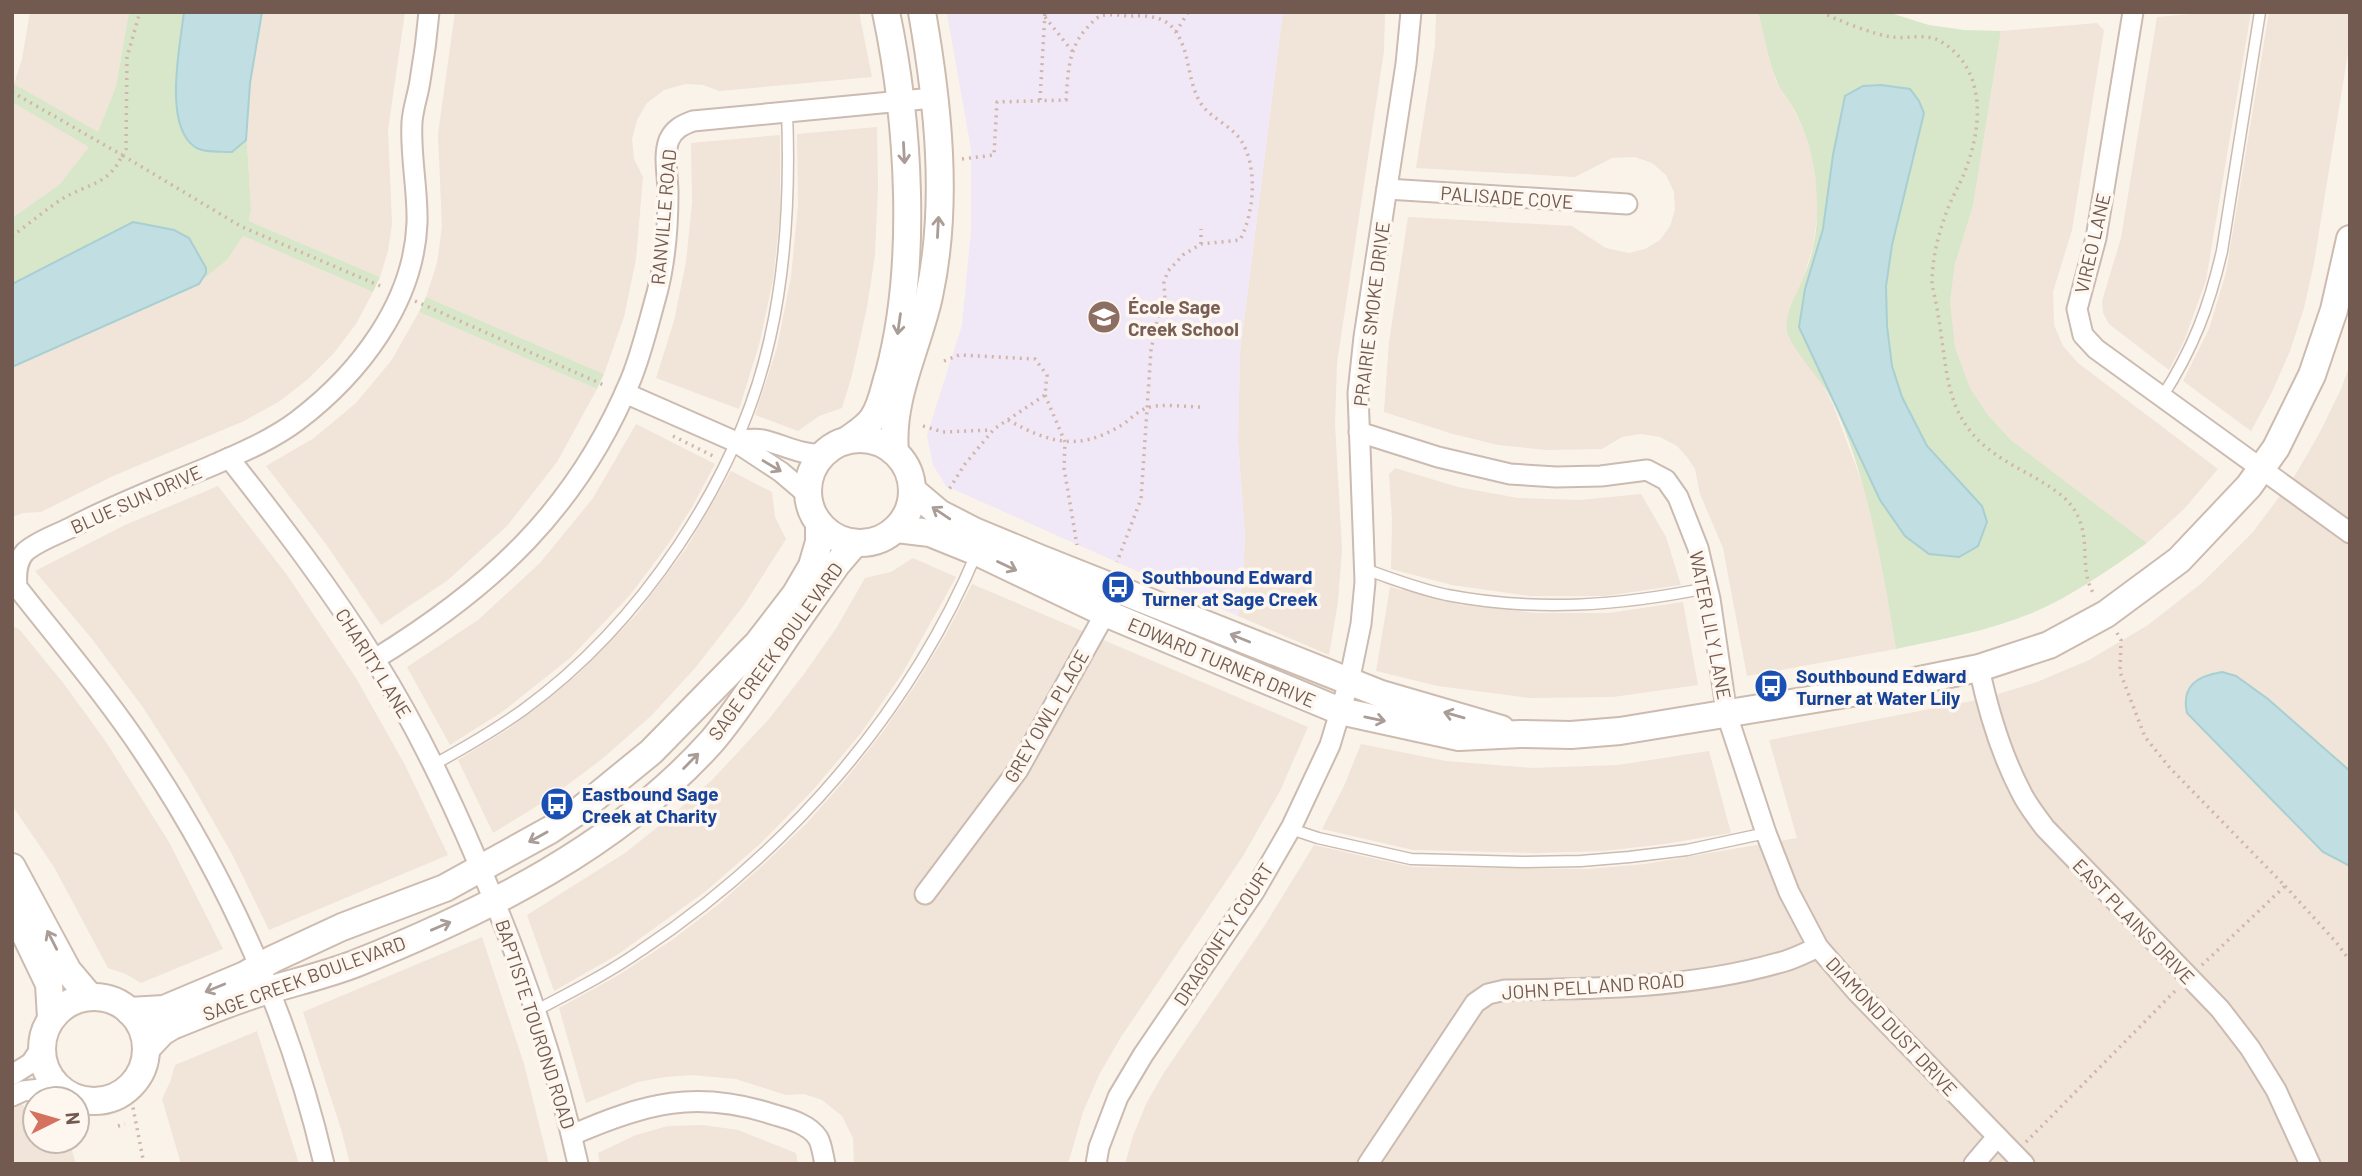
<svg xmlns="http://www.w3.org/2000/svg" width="2362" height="1176" viewBox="0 0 2362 1176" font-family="Barlow,sans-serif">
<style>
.residential{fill:#f1e4d9}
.education{fill:#f0e7f7}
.green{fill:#d8e6ca}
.water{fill:#c1dfe2;stroke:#a8cfd2;stroke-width:2}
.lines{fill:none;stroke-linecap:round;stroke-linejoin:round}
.lane-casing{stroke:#cbbbb1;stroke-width:13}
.street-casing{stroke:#cbbbb1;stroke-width:23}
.secondary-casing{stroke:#cdbbaf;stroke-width:30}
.path{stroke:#d1b5a8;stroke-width:3.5;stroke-dasharray:2 5;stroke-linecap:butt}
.lane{stroke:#fff;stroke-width:10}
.street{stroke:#fff;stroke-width:19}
.secondary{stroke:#fff;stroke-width:26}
.oneway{stroke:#aa9c96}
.labels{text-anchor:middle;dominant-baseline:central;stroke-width:7;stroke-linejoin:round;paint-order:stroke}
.street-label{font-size:19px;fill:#725a50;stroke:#fdf7f0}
.education-label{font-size:19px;font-weight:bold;fill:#785e54;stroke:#fdf7f0;text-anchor:start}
.transit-label{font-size:19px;font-weight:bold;fill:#164399;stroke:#fdf7f0;text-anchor:start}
</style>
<rect width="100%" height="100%" fill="#faf3ea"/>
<g class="residential">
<path d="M30 12H129L116 86 98 133 14 84 22 59Z"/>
<path d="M262 12H405L388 130 392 224 388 251 380 277 249 221 251 210 246 125 250 83Z"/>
<path d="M455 12H859L872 77 719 91 703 85 685 84 664 90 647 103 637 120 632 139 634 159 643 177 636 259 624 317 604 374 426 297 437 263 442 227 438 134Z"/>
<path d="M1283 12H1385L1384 51 1337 363 1335 424 1342 549 1338 602 1329 655 1238 616 1243 576 1245 536 1238 441 1240 352Z"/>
<path d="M1436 12H1758L1776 81 1792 106 1805 133 1813 161 1817 190V218L1813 246 1804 276 1816 374 1832 402 1865 490 1879 545 1896 649 1747 676 1723 548 1700 494 1695 469 1687 457 1677 446 1660 437 1641 434 1622 437 1602 449 1547 450 1498 445 1453 434 1384 412 1389 342 1408 217 1572 226 1606 248 1629 253 1645 249 1660 240 1670 226 1675 210 1674 192 1666 175 1652 163 1635 157 1612 158 1575 177 1416 168 1435 46Z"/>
<path d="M2214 12H2251L2206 280 2184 341 2169 370 2109 324 2103 313 2102 301 2121 238 2157 17Z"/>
<path d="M2269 12H2350V40L2314 263 2304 308 2290 351 2272 392 2251 431 2183 381 2209 329 2226 273Z"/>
<path d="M2097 23 2104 30 2072 230 2053 292 2054 325 2063 346 2078 363 2218 469 2185 508 2147 543 2011 440 1988 415 1970 388 1955 347 1951 325 1950 303 1955 264 1973 206 2001 31Z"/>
<path d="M12 102 90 147 60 184 12 218Z"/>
<path d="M877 127 878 187 875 255 867 307 852 375 842 408 819 416 798 431 755 415 777 348 791 277 798 205 797 134Z"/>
<path d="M780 135V214L773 280 759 345 739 409 656 378 674 321 686 262 692 203 691 143Z"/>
<path d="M243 236 373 292 356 324 334 353 308 379 280 401 244 421 113 476 41 512 23 513 12 517V367L191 289 227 260Z"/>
<path d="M419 312 597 389 557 462 507 526 448 580 381 625 326 544 266 466 314 438 356 403 391 361Z"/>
<path d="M2350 364V1164H1125L1133 1136 1146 1104 1163 1074 1265 925 1314 845 1412 867 1588 869 1645 864 1797 838 1769 740 1982 699 2037 682 2089 660 2148 625 2203 582 2253 532 2294 477 2319 434 2341 389Z"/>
<path d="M636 424 715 464 692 507 669 543 630 595 570 658 502 712 450 745 407 667 478 620 540 563 593 498Z"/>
<path d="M1395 468 1458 487 1518 498 1580 500 1641 494 1666 537 1681 585 1605 596H1530L1452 585 1391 569 1392 519 1389 474Z"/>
<path d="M731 471 772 492 775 517 786 539 744 605 696 667 651 716 602 759 550 798 493 833 458 760 507 730 543 703 577 675 636 615 687 547Z"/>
<path d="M218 486 287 575 356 678 405 765 448 855 269 930 232 854 189 779 142 706 92 639 35 571 125 525Z"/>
<path d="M913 558 956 577 902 674 861 733 813 790 761 843 706 891 617 955 554 991 527 915 625 853 669 818 712 780 769 719 804 674 837 627 865 578 891 572Z"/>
<path d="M972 584 1308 727 1280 791 1243 856 1121 1037 1099 1075 1083 1112 1068 1164H854L853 1138 842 1116 822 1100 804 1094 786 1095 736 1079 692 1075 665 1077 638 1082 586 1103 559 1008 617 976 672 940 719 904 763 865 806 824 845 780 882 733 914 687 945 636Z"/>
<path d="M1390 587 1462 605 1535 613H1609L1683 602 1698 685 1613 697 1529 698 1438 686 1376 671Z"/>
<path d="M12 626 19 629 64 684 106 742 169 842 223 949 141 983 126 974 108 968 54 867 12 805Z"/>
<path d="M1361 744 1446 761 1532 768 1618 765 1709 751 1731 833 1664 844 1604 851 1535 853 1413 850 1322 829 1344 786Z"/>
<path d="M482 937 524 1064 549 1164H350L341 1129 303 1012Z"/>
<path d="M257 1031 299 1164H181L162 1099 170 1082 175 1065Z"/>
<path d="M12 1087 20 1102 35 1117V1141H69L76 1164H12Z"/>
<path d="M703 1125 738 1130 796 1153 798 1164H600L598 1153 636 1135 668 1126Z"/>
</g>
<path class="education" d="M961 12H1283L1240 352 1238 441 1245 536 1243 576 1238 616 946 486 933 465 927 435 962 325 971 231V149L947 14Z"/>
<g class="green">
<path d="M129 12H262L250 83 246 125 251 210 249 221 380 277 373 292 243 236 227 260 191 289 12 367V218L60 184 89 147 12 102 14 84 98 132 116 86Z"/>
<path d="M1758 12H1887L1929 25 1964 30 2001 31 1973 206 1955 264 1950 303 1955 347 1970 388 1988 415 2011 440 2147 543C2110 569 2074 595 2032 613 1989 631 1942 639 1896 649 1882 564 1869 482 1833 402 1823 381 1791 349 1787 331 1784 311 1798 294 1804 276 1812 257 1817 234 1817 214 1818 176 1811 139 1792 106 1787 97 1779 89 1776 79 1768 58 1764 34 1758 12Z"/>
<path d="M426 297 604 374 597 389 419 312Z"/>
</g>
<g class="water">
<path d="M184 12H262L250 83 246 140 232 152C222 151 203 153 195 147 163 125 180 47 184 12Z"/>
<path d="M1881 85 1910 89 1919 101 1924 113 1892 245 1886 286 1887 326 1892 366 1902 397 1927 446 1982 506 1987 522 1978 546 1959 557 1929 554 1905 536 1880 500 1799 327 1805 289 1823 229 1833 155 1845 96 1863 86Z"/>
<path d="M133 222 174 230 189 238 206 268V273L199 284 12 367V284Z"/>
<path d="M2222 672 2236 676 2268 699 2350 771V866L2323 852 2187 713C2181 686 2197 676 2222 672Z"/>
</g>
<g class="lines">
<defs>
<g id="lane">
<path d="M2162 397C2193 349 2209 307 2222 251L2260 12"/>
<path d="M1365 569C1392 579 1419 589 1447 595 1536 612 1618 606 1707 588"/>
<path d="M433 765C464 748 495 730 523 710 640 625 739 479 770 338 787 263 790 188 787 111"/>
<path d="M1291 829 1318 838 1411 859 1523 862 1581 861 1629 857 1687 850 1766 833"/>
<path d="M535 1011C571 992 607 974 640 951 786 854 909 714 977 552"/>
</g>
<g id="street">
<path d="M2133 12 2096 238 2077 309 2083 335 2096 349 2350 533"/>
<path d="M1387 189 1627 204"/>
<path d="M625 393 734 441 781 472 808 495"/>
<path d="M1359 432 1438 457 1510 474 1556 477 1601 476 1647 470 1666 480 1678 497 1698 548 1710 599 1727 715 1766 833 1789 892 1818 947 1857 992 2024 1164"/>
<path d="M734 441C743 440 754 438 763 440 784 445 800 455 823 454"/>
<path d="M229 458C280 523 331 589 375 660 414 722 447 790 476 858 519 956 555 1059 578 1164"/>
<path d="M375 659C492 587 577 509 631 379 642 352 649 321 657 293 665 262 668 225 668 193 668 176 663 156 669 140 674 129 682 125 693 121L933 98"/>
<path d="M1979 668C1988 710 2001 754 2021 792 2027 805 2037 817 2045 828L2220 1009 2250 1048 2276 1090 2310 1164"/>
<path d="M925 894 1018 770 1111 603"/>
<path d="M12 1075 31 1063 41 1048"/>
<path d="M12 1096 23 1091 58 1087"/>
<path d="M572 1135C645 1103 697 1089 775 1115 789 1119 809 1124 818 1138 822 1145 823 1156 825 1164"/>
<path d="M324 1164C291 1020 228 879 146 756 107 697 61 643 17 587 16 575 16 562 25 552 37 541 58 534 72 527 119 502 169 484 218 463 245 451 273 439 297 421 359 374 414 303 417 223 418 189 410 156 412 122 413 108 418 95 420 81 424 58 427 35 429 12"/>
<path d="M1096 1164 1099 1147 1118 1097 1143 1055 1254 892 1292 826 1330 745 1349 682 1361 624 1365 582 1358 393 1364 337 1406 64 1411 12"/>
<path d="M1368 1164 1475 1003 1488 994 1505 990C1596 989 1690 988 1778 963 1792 960 1805 953 1818 947"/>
<path d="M1974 1164 1997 1137"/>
</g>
<g id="secondary">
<circle cx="860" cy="491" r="52"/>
<path d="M849 439C857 433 867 427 873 418 882 405 884 388 889 373 918 265 909 121 886 12"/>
<path d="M895 452C890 398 918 347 929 296 949 204 938 103 922 12"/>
<path d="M913 491 939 513 974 531 1039 558 1381 694 1501 729"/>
<path d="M897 529 930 533 977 552 1105 613 1340 711 1459 737 1520 734 1571 735 1620 731 1870 690 1979 668 2049 645 2106 614 2179 560 2249 486 2276 448 2312 375 2334 310 2350 239"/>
<path d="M12 867 68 971 90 997"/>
<path d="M12 907 49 984 51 1018"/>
<circle cx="94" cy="1049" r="52"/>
<path d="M129 1011 164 1009 245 975 273 959 342 927 445 888 550 830 580 810 651 752 758 643 795 595 812 566 819 542V523"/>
<path d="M146 1049 162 1032 172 1026C200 1015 227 1003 256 994 290 983 324 976 357 963 486 911 618 846 712 741 735 714 754 684 774 655 794 624 816 594 837 564L855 543"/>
</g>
</defs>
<use href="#lane" class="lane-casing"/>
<use href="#street" class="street-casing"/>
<use href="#secondary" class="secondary-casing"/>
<g class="path">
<path d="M1821 12C1837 20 1875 35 1892 37 1908 39 1927 33 1940 41 1989 70 1982 131 1963 176 1958 188 1951 199 1947 211 1938 234 1932 260 1932 284 1935 298 1938 312 1940 327 1948 379 1947 420 1995 454 2017 470 2054 484 2071 505 2095 536 2076 567 2095 596"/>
<path d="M1045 17 1072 51"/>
<path d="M1176 32 1188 12"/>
<path d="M12 92 122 155 126 149 127 57 140 12"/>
<path d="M1040 100 1045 12"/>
<path d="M962 159 994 155 997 102 1066 100C1068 74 1068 50 1085 30 1090 25 1095 18 1101 16 1109 13 1124 16 1133 16 1146 15 1164 17 1173 28 1191 50 1186 78 1200 102 1209 118 1232 125 1242 142 1258 169 1254 213 1240 240L1201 244 1183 255 1168 271 1164 282 1165 301 1157 321 1151 350 1141 499 1117 562"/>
<path d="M12 236C29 224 45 210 62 199 86 184 110 185 122 155L242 227 383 287"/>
<path d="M1201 244V229"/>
<path d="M415 301 606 386"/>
<path d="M944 361 959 355 1035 359 1047 375 1045 395 994 429 965 464 948 491"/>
<path d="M1045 395 1065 442 1064 468 1077 545"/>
<path d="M1008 420C1048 442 1077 452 1120 426 1129 421 1137 411 1147 408 1160 403 1187 407 1201 407"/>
<path d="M923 426 943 432 992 430"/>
<path d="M673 436 713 456"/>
<path d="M2117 633 2121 640 2120 672 2145 737 2170 768 2285 886 2201 966"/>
<path d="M2285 886 2336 942 2350 961"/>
<path d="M129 1087 144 1164"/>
<path d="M118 1126 125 1124"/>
<path d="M2026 1142 2178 988"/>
</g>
<use href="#lane" class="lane"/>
<use href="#street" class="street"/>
<use href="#secondary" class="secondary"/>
</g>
<defs><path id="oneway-shaft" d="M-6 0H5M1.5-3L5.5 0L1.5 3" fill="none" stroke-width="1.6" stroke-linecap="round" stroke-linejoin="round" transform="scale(1.75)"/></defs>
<g class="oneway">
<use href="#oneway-shaft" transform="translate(904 153) rotate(87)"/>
<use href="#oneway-shaft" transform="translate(938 227) rotate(-87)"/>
<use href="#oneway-shaft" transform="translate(899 324) rotate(98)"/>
<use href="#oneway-shaft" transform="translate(772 466) rotate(31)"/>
<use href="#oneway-shaft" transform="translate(941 513) rotate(-146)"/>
<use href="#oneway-shaft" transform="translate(1007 566) rotate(25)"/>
<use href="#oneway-shaft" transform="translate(1240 638) rotate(-158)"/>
<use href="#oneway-shaft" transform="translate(1454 715) rotate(-164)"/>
<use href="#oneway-shaft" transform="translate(1375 719) rotate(12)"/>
<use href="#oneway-shaft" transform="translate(691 761) rotate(-45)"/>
<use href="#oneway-shaft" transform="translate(538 837) rotate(151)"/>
<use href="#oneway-shaft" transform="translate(441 926) rotate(-23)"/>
<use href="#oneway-shaft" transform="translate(52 940) rotate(-117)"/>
<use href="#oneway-shaft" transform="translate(215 988) rotate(158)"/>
</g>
<defs>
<symbol id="school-disc" viewBox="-11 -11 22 22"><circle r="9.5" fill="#8d6e63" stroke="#fdf7f0"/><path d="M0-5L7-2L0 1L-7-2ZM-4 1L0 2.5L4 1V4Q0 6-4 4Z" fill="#fff"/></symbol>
<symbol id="bus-disc" viewBox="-11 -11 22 22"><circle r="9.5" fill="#1a4fb4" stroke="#fdf7f0"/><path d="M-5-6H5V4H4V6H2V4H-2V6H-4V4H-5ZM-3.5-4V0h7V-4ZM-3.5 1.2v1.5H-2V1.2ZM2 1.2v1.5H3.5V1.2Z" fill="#fff"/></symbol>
</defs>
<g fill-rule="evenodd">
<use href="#school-disc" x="1085" y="298" width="38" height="38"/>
<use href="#bus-disc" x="1099" y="568" width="38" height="38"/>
<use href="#bus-disc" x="1752" y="667" width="38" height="38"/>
<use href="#bus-disc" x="538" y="785" width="38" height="38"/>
</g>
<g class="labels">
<g class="street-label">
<text transform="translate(1507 197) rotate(4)">PALISADE COVE</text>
<text transform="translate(663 217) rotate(-85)">RANVILLE ROAD</text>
<text transform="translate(2092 243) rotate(-77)">VIREO LANE</text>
<text transform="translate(1371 314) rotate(-83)">PRAIRIE SMOKE DRIVE</text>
<text transform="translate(136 499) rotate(-24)">BLUE SUN DRIVE</text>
<text transform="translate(1711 625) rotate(79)">WATER LILY LANE</text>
<text transform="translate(775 651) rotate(-54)">SAGE CREEK BOULEVARD</text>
<text transform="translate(1222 662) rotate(23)">EDWARD TURNER DRIVE</text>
<text transform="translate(374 663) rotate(58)">CHARITY LANE</text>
<text transform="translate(1046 716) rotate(-60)">GREY OWL PLACE</text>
<text transform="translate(2134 921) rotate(46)">EAST PLAINS DRIVE</text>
<text transform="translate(1223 934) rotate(-57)">DRAGONFLY COURT</text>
<text transform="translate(304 978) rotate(-20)">SAGE CREEK BOULEVARD</text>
<text transform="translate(1593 986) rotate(-4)">JOHN PELLAND ROAD</text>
<text transform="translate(536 1024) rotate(72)">BAPTISTE TOUROND ROAD</text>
<text transform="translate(1892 1026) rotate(47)">DIAMOND DUST DRIVE</text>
</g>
<g class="education-label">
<text x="1128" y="306">École Sage<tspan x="1128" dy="22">Creek School</tspan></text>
</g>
<g class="transit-label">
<text x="1142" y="576">Southbound Edward<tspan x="1142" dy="22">Turner at Sage Creek</tspan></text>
<text x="1796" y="675">Southbound Edward<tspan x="1796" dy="22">Turner at Water Lily</tspan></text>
<text x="582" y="793">Eastbound Sage<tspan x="582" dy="22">Creek at Charity</tspan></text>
</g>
</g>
<rect width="2362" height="1176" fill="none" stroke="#725a50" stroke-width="28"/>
<g transform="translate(56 1120) rotate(85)"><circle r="33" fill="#fdf7f0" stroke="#c5b8b0" stroke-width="2"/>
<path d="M0-5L12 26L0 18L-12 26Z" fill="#d4715f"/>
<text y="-10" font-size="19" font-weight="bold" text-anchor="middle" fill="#725a50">N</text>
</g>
</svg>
